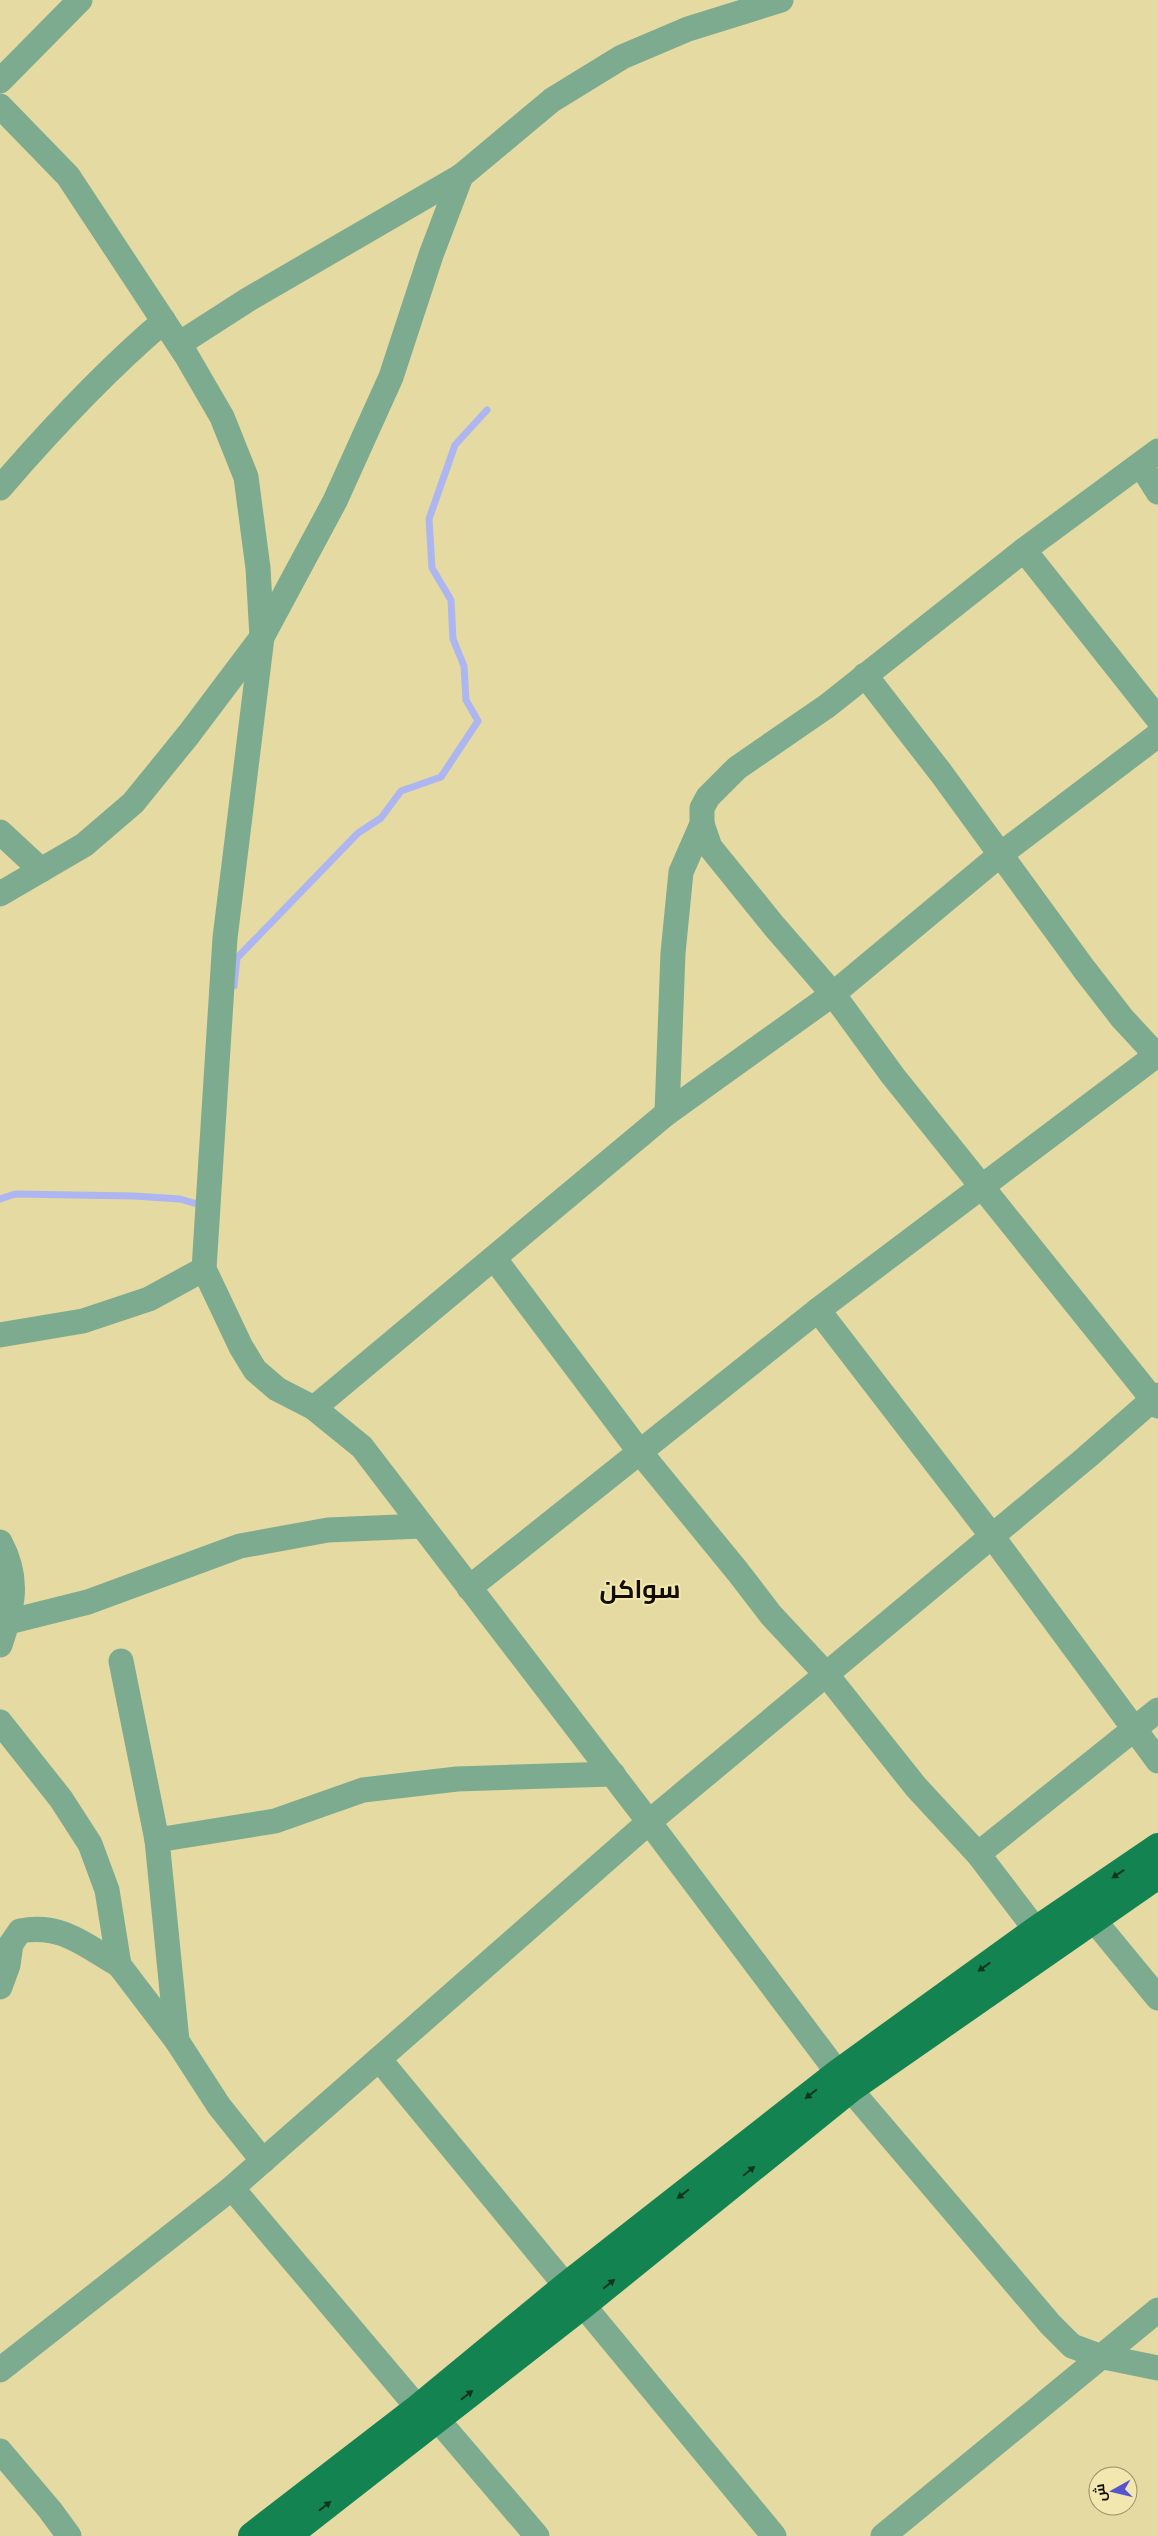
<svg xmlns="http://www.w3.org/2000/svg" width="1158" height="2536" viewBox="0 0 1158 2536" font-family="Barlow,Cairo,sans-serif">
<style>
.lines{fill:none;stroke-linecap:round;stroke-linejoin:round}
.stream{stroke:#adb6f1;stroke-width:7}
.minor{stroke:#7dab90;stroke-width:25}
.major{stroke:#138352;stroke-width:28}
.oneway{fill:#12361d}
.labels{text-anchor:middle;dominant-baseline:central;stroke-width:4;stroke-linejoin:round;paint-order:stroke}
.town-label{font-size:25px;font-weight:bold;fill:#120d00;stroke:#f2e7af}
</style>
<rect width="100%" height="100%" fill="#e5daa2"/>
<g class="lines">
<g class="stream">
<path d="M234 986 237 958 358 833 381 818 401 791 441 777 478 721 466 700 464 666 453 639 451 600 432 568 429 519 455 445 487 410"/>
<path d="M0 1199 15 1194 134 1196 180 1199 197 1204 200 1199"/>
</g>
<g class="minor">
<path d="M0 81 80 0"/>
<path d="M0 106 68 176 186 355 222 417 246 477 258 568 262 637 225 938 204 1269 241 1347 255 1370 277 1389 314 1408 362 1447 649 1822 850 2089 1050 2324 1072 2346 1099 2356 1158 2368"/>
<path d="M179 344 249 299 461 176 552 100 622 57 688 29 781 0"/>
<path d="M1141 465 1158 492"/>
<path d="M0 488C51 429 105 371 164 321"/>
<path d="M1024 550 1158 719"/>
<path d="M865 675 941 773 1084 969 1122 1018 1158 1057"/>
<path d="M702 824 710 847 774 926 833 994 893 1076 1158 1406"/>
<path d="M0 832 41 870"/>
<path d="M0 894 84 845 133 803 189 734 262 637 335 501 391 377 431 255 461 176"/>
<path d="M667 1113 673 953 681 872 702 824V808L708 797 737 768 827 706 1024 550 1158 451"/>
<path d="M494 1258 639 1451 738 1572 771 1615 826 1674 916 1787 978 1854 1036 1930"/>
<path d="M818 1310 992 1536 1158 1761"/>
<path d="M0 1335 83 1321 149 1299 204 1269"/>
<path d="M314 1408 667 1113 833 994 1001 854 1158 735"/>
<path d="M0 1542C20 1579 13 1607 0 1645"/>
<path d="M469 1588 818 1310 1158 1054"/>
<path d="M0 1624 88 1602 240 1546 328 1530 422 1526"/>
<path d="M121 1661 157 1840"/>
<path d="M0 1722 61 1799 90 1844 107 1890 119 1965 177 2041 219 2106 263 2161"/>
<path d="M978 1854 1158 1710"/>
<path d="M1093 1919 1158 1998"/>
<path d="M0 1987 8 1965 11 1944 20 1931C62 1923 84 1945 119 1965"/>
<path d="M177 2041 157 1840 275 1821 363 1790 457 1779 613 1774"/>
<path d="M379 2059 566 2286"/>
<path d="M232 2188 418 2408"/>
<path d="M583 2305 774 2536"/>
<path d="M0 2370 232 2188 649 1822 1087 1457 1158 1395"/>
<path d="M437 2419 537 2536"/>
<path d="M0 2451 50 2510 69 2536"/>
<path d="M883 2536 1158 2310"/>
</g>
<g class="major">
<path d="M252 2536 418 2408 566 2286 838 2073 1036 1930 1158 1847"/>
<path d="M287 2536 583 2305 850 2089 1158 1875"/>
</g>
</g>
<defs><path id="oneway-solid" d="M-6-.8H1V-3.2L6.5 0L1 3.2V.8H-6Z" transform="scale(1.25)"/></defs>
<g class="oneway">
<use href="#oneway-solid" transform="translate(1118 1874) rotate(146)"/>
<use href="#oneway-solid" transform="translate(984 1967) rotate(144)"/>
<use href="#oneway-solid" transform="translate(811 2094) rotate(142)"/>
<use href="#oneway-solid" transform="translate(749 2171) rotate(-39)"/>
<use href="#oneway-solid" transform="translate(683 2194) rotate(142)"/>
<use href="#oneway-solid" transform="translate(609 2284) rotate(-39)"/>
<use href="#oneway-solid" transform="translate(467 2395) rotate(-38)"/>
<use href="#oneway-solid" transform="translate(325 2506) rotate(-38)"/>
</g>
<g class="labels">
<g class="town-label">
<text x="640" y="1588">سواكن</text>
</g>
</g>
<g transform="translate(1113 2491) rotate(262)"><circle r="24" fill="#f2e7af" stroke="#989069"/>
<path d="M0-4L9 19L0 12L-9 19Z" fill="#5556cd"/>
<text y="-8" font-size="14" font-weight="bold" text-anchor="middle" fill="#120d00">ش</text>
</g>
</svg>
